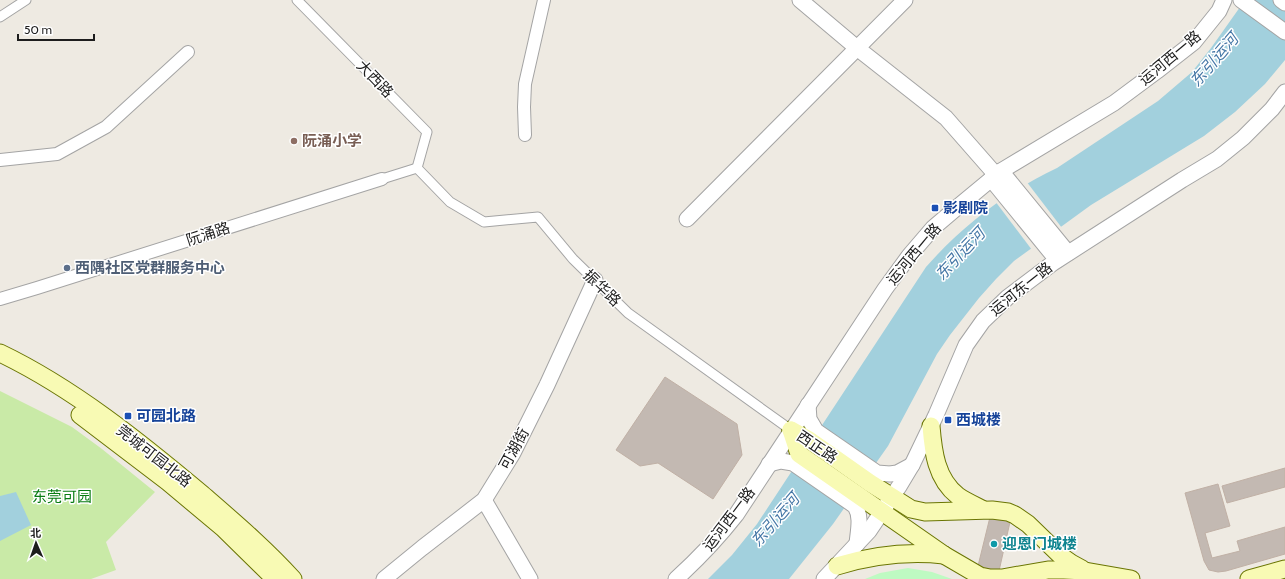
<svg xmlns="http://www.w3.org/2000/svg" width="1285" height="579" viewBox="0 0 1285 579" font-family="Cabin,'Noto Sans SC',sans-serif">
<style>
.grass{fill:#c9eaa7}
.park{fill:#befac2}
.water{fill:#a2d0dd}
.pier{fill:#eeeae2}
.building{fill:#c3b9b2;stroke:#c0b0a5}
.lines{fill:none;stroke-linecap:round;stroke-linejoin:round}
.pedestrian-casing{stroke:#a4a4a4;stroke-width:11}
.minor-casing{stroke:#a4a4a4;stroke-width:14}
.tertiary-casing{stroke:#a4a4a4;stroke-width:17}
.secondary-casing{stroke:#6a7503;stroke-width:19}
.pedestrian{stroke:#fff;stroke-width:9}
.minor{stroke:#fff;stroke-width:12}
.tertiary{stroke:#fff;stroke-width:15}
.secondary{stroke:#f8fab4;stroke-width:17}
.education-dot{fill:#8d6e63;stroke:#fff;stroke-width:1.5}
.transit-dot{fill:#1a4fb4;stroke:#fff;stroke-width:1.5}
.service-dot{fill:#5c6f8a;stroke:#fff;stroke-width:1.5}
.culture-dot{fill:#0f9aa8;stroke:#fff;stroke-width:1.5}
.labels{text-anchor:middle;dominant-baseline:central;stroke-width:3;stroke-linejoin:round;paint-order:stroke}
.street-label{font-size:15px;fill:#1d1d1d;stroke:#fff}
.education-label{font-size:15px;font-weight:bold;fill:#785e54;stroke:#fff;text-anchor:start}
.transit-label{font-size:15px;font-weight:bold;fill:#164399;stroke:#fff;text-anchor:start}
.service-label{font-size:15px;font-weight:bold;fill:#4e5e75;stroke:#fff;text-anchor:start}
.park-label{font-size:15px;fill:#097c12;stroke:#fff}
.culture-label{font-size:15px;font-weight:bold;fill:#0d838f;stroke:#fff;text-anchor:start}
.water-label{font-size:16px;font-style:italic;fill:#4577a6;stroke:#fff}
</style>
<rect width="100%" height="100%" fill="#eeeae2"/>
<path class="grass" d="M0 391 72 427 102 449 155 492 106 542 116 570 91 579H0Z"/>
<path class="park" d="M908 568 932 572 952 579H865L880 573Z"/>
<g class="water">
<path d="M1245 0H1285V60L1265 84 1235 112 1204 136 1091 205 1014 261 996 279 979 298 950 335 937 354 888 446 833 524 789 579H708L732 555 757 524 926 267C964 224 1005 193 1057 168L1158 101 1192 72 1211 48Z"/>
<path d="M16 492 31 525 0 541V496Z"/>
</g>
<path class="pier" d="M1026 181 1062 228 1032 250 995 201Z"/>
<g class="building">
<path d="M665 377 737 424 742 455 713 499 658 463 640 466 616 450Z"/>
<path d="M1285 468V487L1227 503 1222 486Z"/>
<path d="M1218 484 1230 526 1205 533 1212 558 1240 551 1237 541 1285 527V554L1226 571 1218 572 1209 570 1204 561 1185 493Z"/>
<path d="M990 517 1010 522 999 571 978 566Z"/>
</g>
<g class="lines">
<defs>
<g id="pedestrian">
<path d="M297 0 427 132 417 168"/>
<path d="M0 17 26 0"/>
<path d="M417 168 450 202 484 222 538 217 573 259 628 313 791 430"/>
<path d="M382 179 417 168"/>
</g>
<g id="minor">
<path d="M525 135 524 107 525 84 544 0"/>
<path d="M0 160 57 154 106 127 188 52"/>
<path d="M0 299 37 288 382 179"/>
</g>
<g id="tertiary">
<path d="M800 0 857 48 946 118 996 175"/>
<path d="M1241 0 1285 32"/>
<path d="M1281 0 1285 3"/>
<path d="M1001 171 1068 253"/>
<path d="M991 179 1057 260"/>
<path d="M687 219 905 0"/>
<path d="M808 405 809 419 816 431 877 473 890 474 897 473 912 465"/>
<path d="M769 464 781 461 793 463 855 506C862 517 858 531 857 544"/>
<path d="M484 500 530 579"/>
<path d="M384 579 422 548 484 500 513 453 547 385 595 280"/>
<path d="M676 579C698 559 718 538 736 515L885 289 909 256 933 228 960 205 1001 171 1114 103 1157 71 1194 42 1219 11 1224 0"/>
<path d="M824 579 869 531 900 485 912 465 936 415 966 345 983 321 1008 297 1053 263 1182 180 1217 159 1243 138 1272 109 1285 92"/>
</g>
<g id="secondary">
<path d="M0 353C73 388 140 442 202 494 233 521 265 548 293 579"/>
<path d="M80 415 168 482 223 528 275 579"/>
<path d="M931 426C933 451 936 479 958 496 965 501 974 505 982 509"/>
<path d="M791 430 799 454 944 555 980 576 990 578H1002L1048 570H1064L1085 571 1131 579"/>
<path d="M791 430 809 440 870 483 911 509 925 512 992 510 1008 512 1015 515 1028 524 1061 556 1071 563 1082 569"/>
<path d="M837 566C873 555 907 551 944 555"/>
<path d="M1249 579 1285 569"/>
</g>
</defs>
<use href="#pedestrian" class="pedestrian-casing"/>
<use href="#minor" class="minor-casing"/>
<use href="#tertiary" class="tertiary-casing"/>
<use href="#secondary" class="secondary-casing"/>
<use href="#pedestrian" class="pedestrian"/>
<use href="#minor" class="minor"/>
<use href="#tertiary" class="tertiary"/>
<use href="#secondary" class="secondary"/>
</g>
<circle class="education-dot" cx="294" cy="141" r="4"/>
<g class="transit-dot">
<rect x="931" y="204" width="8" height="8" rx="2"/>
<rect x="124" y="412" width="8" height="8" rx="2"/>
<rect x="944" y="416" width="8" height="8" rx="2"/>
</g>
<circle class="service-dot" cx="67" cy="268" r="4"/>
<circle class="culture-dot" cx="994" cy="544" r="4"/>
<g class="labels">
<g class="street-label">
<text transform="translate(1170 58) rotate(-40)">运河西一路</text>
<text transform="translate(375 79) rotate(46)">大西路</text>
<text transform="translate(208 234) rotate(-18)">阮涌路</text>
<text transform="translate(914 254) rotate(-50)">运河西一路</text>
<text transform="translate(602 288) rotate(44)">振华路</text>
<text transform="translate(1021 289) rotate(-39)">运河东一路</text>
<text transform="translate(817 447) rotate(34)">西正路</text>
<text transform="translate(514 449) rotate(-61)">可湖街</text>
<text transform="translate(154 456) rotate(38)">莞城可园北路</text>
<text transform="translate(729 519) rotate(-53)">运河西一路</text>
</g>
<g class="education-label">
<text x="302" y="141">阮涌小学</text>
</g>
<g class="transit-label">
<text x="943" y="208">影剧院</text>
<text x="136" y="416">可园北路</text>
<text x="956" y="420">西城楼</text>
</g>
<g class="service-label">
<text x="75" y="268">西隅社区党群服务中心</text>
</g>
<g class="park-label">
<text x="62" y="497">东莞可园</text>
</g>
<g class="culture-label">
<text x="1002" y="544">迎恩门城楼</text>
</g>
<g class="water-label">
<text transform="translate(1214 60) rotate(-49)">东引运河</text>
<text transform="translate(960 254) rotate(-47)">东引运河</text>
<text transform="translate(775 520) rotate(-49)">东引运河</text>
</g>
</g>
<g transform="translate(36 543) rotate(358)" stroke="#ffffff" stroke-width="3" paint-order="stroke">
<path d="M0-3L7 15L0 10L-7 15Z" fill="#1d1d1d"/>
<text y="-6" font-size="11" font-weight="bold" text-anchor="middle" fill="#1d1d1d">北</text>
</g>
<path d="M18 34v6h76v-6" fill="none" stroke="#1d1d1d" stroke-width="2"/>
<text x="24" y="34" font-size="12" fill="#1d1d1d" stroke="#ffffff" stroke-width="3" paint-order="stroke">50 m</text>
</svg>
